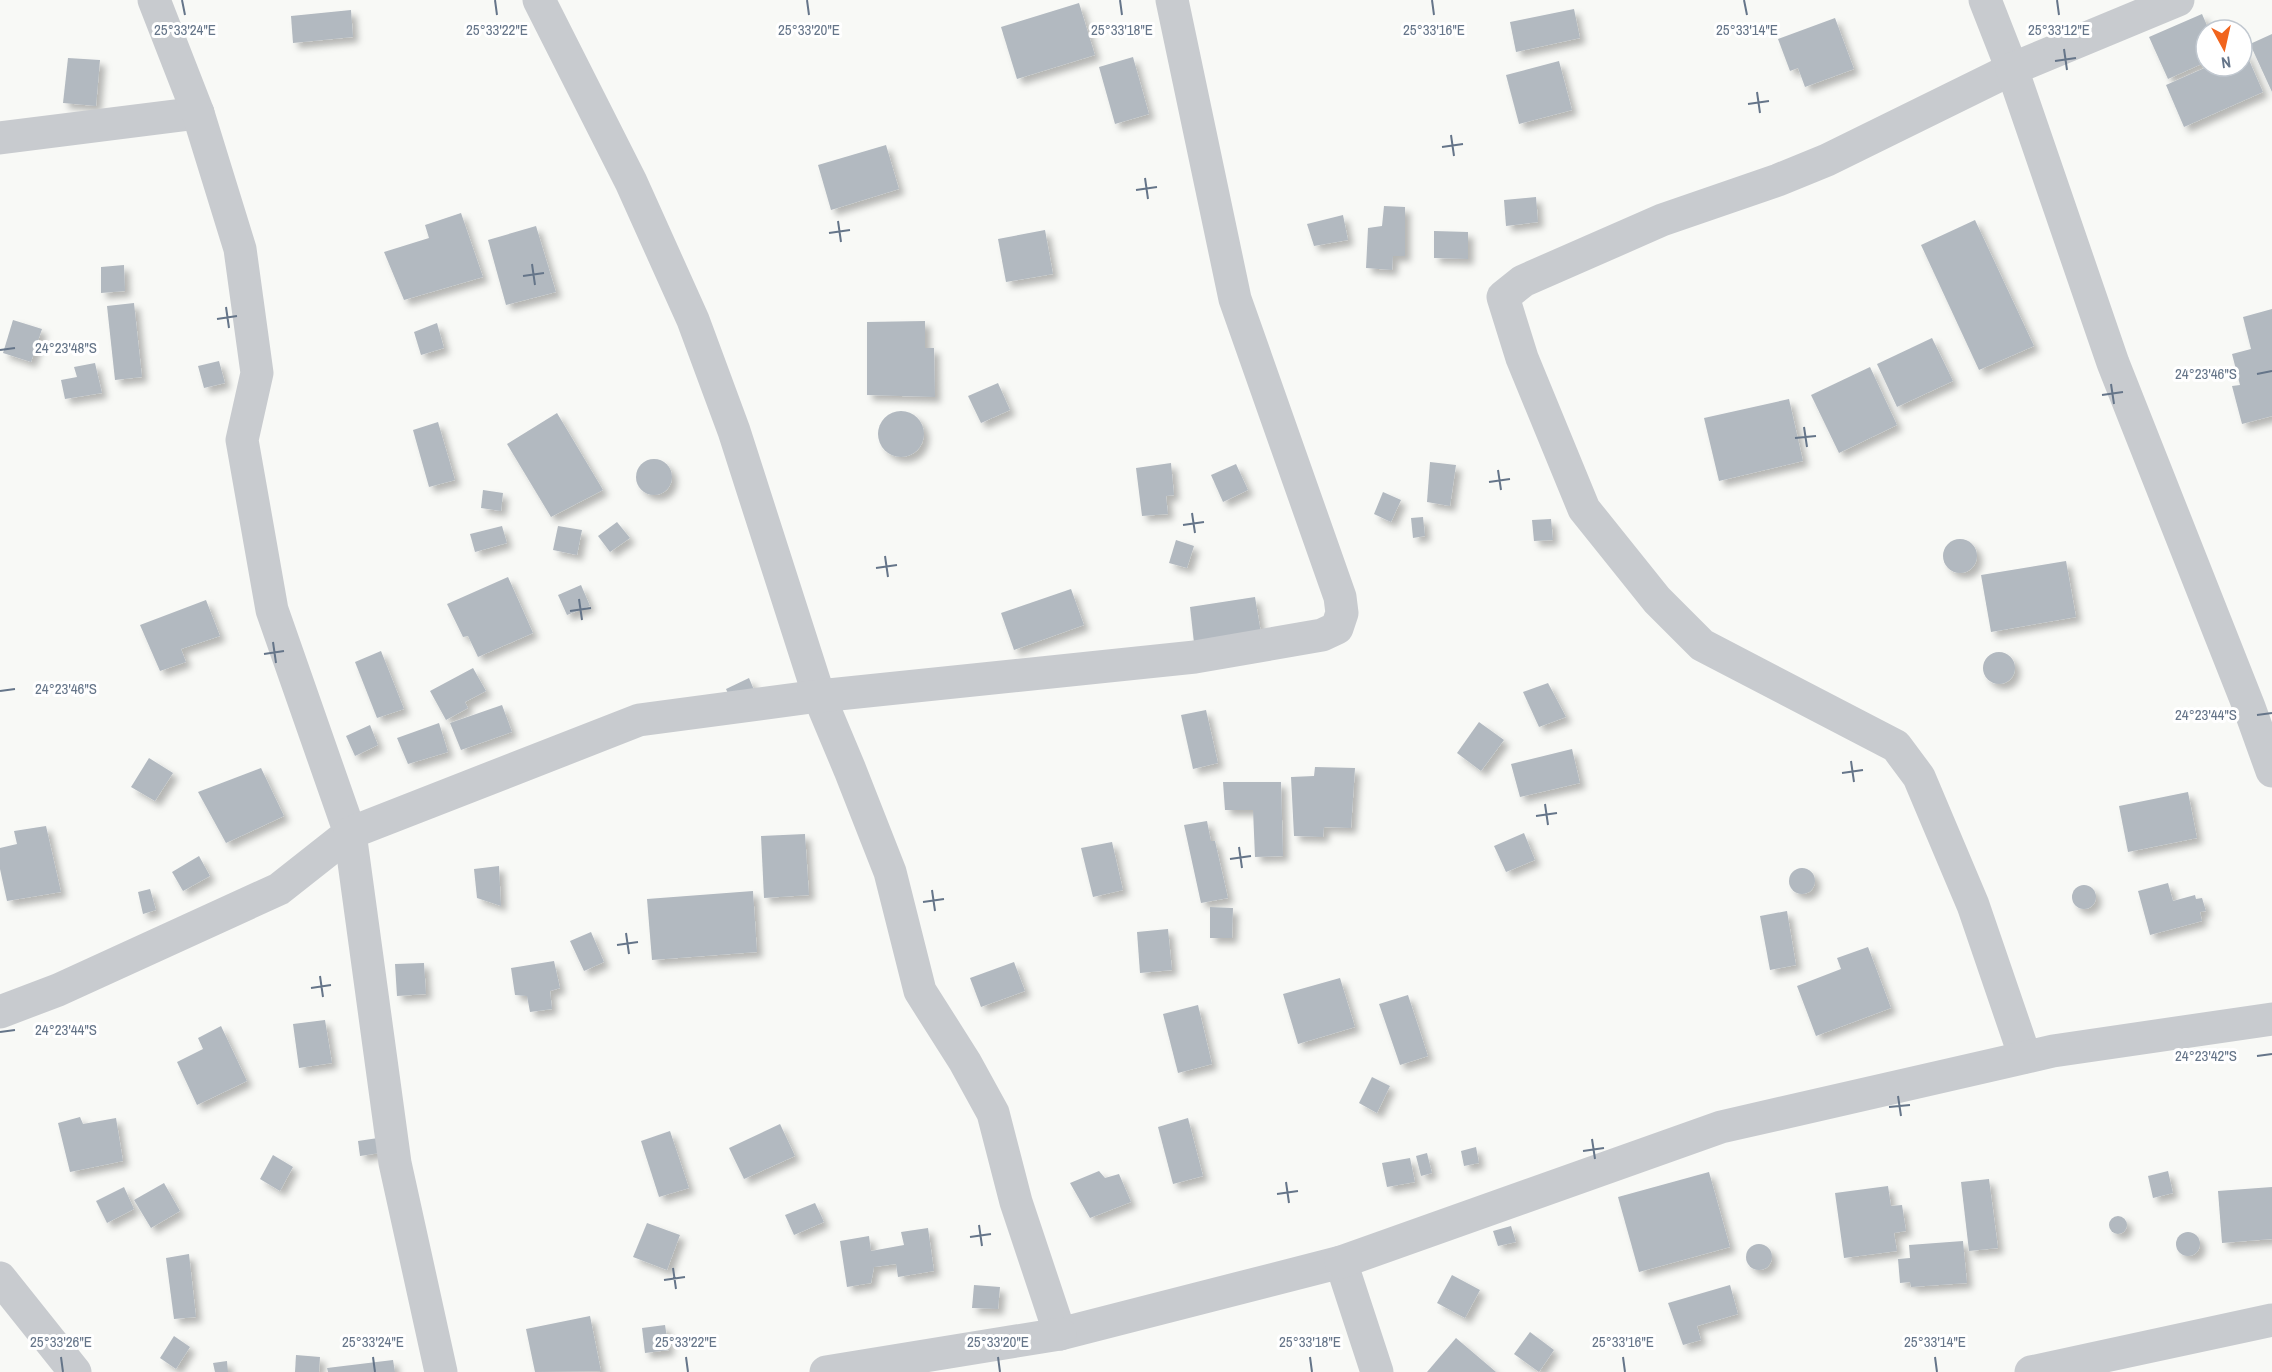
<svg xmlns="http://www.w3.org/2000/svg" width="2272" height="1372" viewBox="0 0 2272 1372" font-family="'Archivo Narrow',sans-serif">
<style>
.building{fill:#b2b9c0;filter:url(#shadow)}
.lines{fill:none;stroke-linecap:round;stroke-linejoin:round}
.minor{stroke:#c8cbcf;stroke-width:33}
.ticks{fill:none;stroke:#657589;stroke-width:2}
.ticks-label{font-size:15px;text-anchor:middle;fill:#657589;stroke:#fff;stroke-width:6;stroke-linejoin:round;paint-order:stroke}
</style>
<defs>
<filter id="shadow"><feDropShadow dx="5.5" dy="5.5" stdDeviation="3" flood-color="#0004"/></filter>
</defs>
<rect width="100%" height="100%" fill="#f8f9f6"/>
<g class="building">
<path d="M1079 3 1095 55 1017 79 1001 27Z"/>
<path d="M1574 9 1580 38 1516 52 1510 22Z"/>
<path d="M351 10 353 37 293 43 291 16Z"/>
<path d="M2202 14 2209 30H2206V62L2168 79 2149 37Z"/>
<path d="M1835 18 1854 69 1805 87 1798 68 1790 71 1778 39Z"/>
<path d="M2272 34V92L2250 44Z"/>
<path d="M2245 51 2263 92 2184 127 2166 85 2209 66H2242V52Z"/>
<path d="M1133 57 1149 114 1115 124 1099 67Z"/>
<path d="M68 58 100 60 96 106 63 103Z"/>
<path d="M1559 61 1572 110 1519 124 1506 75Z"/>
<path d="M886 145 899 189 831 210 818 165Z"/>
<path d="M1536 197 1538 222 1506 226 1504 200Z"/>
<path d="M1384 206 1405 207V256H1393L1392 270 1366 268 1368 228 1382 226Z"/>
<path d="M461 213 483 277 404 300 384 252 429 238 425 225Z"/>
<path d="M1343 215 1348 240 1314 246 1307 224Z"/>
<path d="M1975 220 2034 346 1979 370 1921 245Z"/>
<path d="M536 226 556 292 506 305 488 240Z"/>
<path d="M1045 230 1053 274 1006 282 998 239Z"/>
<path d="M1434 231 1468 232V259L1434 258Z"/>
<path d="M124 265 125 291 101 293V267Z"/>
<path d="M134 303 142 377 115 380 107 306Z"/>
<path d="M2272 309V416L2242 424 2232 386 2240 385 2232 354 2251 349 2243 317Z"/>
<path d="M13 320 42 329 31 362 3 353Z"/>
<path d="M925 321V348H934L935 397 867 395V322Z"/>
<path d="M437 323 444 348 421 355 414 332Z"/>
<path d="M1932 338 1953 381 1897 407 1877 364Z"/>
<path d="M219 361 225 383 204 388 198 366Z"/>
<path d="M95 363 102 393 65 399 61 380 77 377 74 367Z"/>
<path d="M1870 367 1897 425 1839 453 1811 395Z"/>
<path d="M998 383 1010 410 981 423 968 396Z"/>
<path d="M1789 399 1803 461 1719 481 1704 418Z"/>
<circle cx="901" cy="434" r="23"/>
<path d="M557 413 603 490 551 517 507 444Z"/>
<path d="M438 422 455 480 429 487 413 430Z"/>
<circle cx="654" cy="477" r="18"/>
<path d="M1430 462 1456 465 1450 506 1427 502Z"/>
<path d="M1171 463 1174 495 1166 496 1168 514 1142 516 1136 468Z"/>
<path d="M1236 464 1248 490 1223 502 1211 475Z"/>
<path d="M483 490 503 493 501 511 481 508Z"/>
<path d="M1383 492 1401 500 1391 522 1374 514Z"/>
<path d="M1423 517 1425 536 1413 538 1411 518Z"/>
<path d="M1551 519 1553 540 1534 541 1532 520Z"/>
<path d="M617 522 630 538 610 552 598 536Z"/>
<path d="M502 526 507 543 475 552 470 534Z"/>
<path d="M558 526 582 530 577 555 553 550Z"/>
<circle cx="1960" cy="556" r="17"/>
<path d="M1176 540 1194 546 1187 568 1169 563Z"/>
<path d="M2066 561 2076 617 1991 632 1981 575Z"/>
<path d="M508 577 533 633 478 657 468 636 463 637 447 604Z"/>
<path d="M581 585 590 606 567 615 558 595Z"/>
<path d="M1071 589 1084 625 1014 650 1001 613Z"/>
<path d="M1255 597 1261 633 1194 643 1190 607Z"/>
<path d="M206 600 220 636 181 649 186 662 160 671 140 625Z"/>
<path d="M381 651 404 709 377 718 355 662Z"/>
<circle cx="1999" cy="668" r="16"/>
<path d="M473 668 486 691 465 702 468 708 446 720 430 691Z"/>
<path d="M749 678 754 690 731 700 726 689Z"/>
<path d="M1548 683 1566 717 1539 727 1523 692Z"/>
<path d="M502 705 512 732 461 750 450 723Z"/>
<path d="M1206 710 1218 763 1193 769 1181 715Z"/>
<path d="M1479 722 1504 740 1481 771 1457 753Z"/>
<path d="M439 723 448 752 408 764 397 738Z"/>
<path d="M370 725 378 745 355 756 346 736Z"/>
<path d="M1572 749 1580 783 1520 797 1511 764Z"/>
<path d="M149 758 173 773 155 801 131 787Z"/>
<path d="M1315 767 1355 768 1351 828 1324 827 1323 837 1294 836 1291 777 1314 776Z"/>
<path d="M261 768 284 816 226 843 198 792Z"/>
<path d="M1223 782H1281L1283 856 1255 857 1253 810H1225Z"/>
<path d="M2188 792 2197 838 2128 852 2119 806Z"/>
<path d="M1207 821 1211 841H1215L1228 898 1201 903 1184 825Z"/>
<path d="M46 826 61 892 7 901 0 869V848L17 844 14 831Z"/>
<path d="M1524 833 1535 860 1506 872 1494 846Z"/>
<path d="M805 834 809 895 764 898 761 836Z"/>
<path d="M1112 842 1123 890 1093 897 1081 848Z"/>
<path d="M199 856 210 876 183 891 172 872Z"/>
<path d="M499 866 501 906 477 898 474 869Z"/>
<circle cx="1802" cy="881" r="13"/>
<path d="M2168 883 2173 901 2195 895 2196 899 2202 898 2206 911 2200 912 2202 921 2150 935 2138 891Z"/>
<circle cx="2084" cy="897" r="12"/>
<path d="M150 889 156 910 143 914 138 892Z"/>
<path d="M753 891 757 952 652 960 647 899Z"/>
<path d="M1210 907 1233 908 1232 938H1210Z"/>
<path d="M1787 911 1796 965 1770 970 1760 916Z"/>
<path d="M1168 929 1172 970 1140 973 1137 932Z"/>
<path d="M591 932 604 962 584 971 570 941Z"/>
<path d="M1868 947 1891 1008 1816 1036 1797 986 1841 969 1837 958Z"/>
<path d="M554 961 560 988 550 991 552 1009 530 1012 527 996 515 995 511 968Z"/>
<path d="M1014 962 1025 991 981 1007 970 978Z"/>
<path d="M424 963 426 994 397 996 395 964Z"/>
<path d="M1340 978 1355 1027 1298 1044 1283 994Z"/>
<path d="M1408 995 1428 1056 1400 1065 1379 1004Z"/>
<path d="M1198 1005 1212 1064 1178 1073 1163 1014Z"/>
<path d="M325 1020 332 1063 299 1068 293 1024Z"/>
<path d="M221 1026 247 1081 197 1105 177 1062 203 1049 198 1038Z"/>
<path d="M1372 1077 1390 1086 1377 1113 1359 1103Z"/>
<path d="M80 1117 83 1124 116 1118 123 1161 70 1172 58 1123Z"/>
<path d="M1188 1118 1203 1176 1173 1184 1158 1127Z"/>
<path d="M780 1124 795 1156 744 1179 729 1148Z"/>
<path d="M670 1131 689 1188 659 1197 641 1141Z"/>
<path d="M378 1138 380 1153 360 1156 358 1141Z"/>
<path d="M1476 1147 1479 1163 1464 1166 1461 1151Z"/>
<path d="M1427 1153 1432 1173 1421 1176 1416 1156Z"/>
<path d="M273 1155 293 1167 280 1191 260 1179Z"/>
<path d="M1410 1158 1415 1182 1387 1187 1382 1163Z"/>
<path d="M1099 1171 1105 1178 1119 1174 1131 1202 1090 1218 1070 1183Z"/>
<path d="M2168 1171 2173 1193 2153 1198 2148 1176Z"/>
<path d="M1709 1172 1730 1247 1639 1272 1618 1197Z"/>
<path d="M1989 1179 1998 1248 1969 1251 1961 1182Z"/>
<path d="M164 1183 180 1211 151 1228 134 1200Z"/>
<path d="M1888 1186 1891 1206 1902 1205 1906 1231 1894 1233 1897 1251 1844 1258 1835 1193Z"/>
<path d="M124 1187 134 1209 107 1223 96 1201Z"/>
<path d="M2272 1187V1239L2222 1243 2218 1191Z"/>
<path d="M815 1203 824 1222 794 1235 785 1215Z"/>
<circle cx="2118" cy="1225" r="9"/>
<path d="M647 1223 680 1235 667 1270 633 1257Z"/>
<path d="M1511 1226 1516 1242 1498 1246 1493 1231Z"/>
<path d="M928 1228 934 1271 898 1277 896 1264 874 1267 871 1283 847 1287 840 1241 869 1236 871 1251 904 1245 901 1232Z"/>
<circle cx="2188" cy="1244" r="12"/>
<path d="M1963 1241 1967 1283 1911 1287 1910 1282 1900 1283 1898 1259 1910 1258 1909 1245Z"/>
<circle cx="1759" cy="1257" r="13"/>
<path d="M189 1254 196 1317 174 1319 166 1258Z"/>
<path d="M1452 1275 1480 1290 1465 1318 1437 1303Z"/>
<path d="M974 1285 1000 1287 998 1309 972 1308Z"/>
<path d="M1730 1285 1738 1314 1697 1326 1701 1340 1683 1345 1668 1303Z"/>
<path d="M590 1316 601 1371 535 1372 526 1329Z"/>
<path d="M665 1325 669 1350 645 1353 642 1328Z"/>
<path d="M1530 1332 1554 1350 1539 1372 1514 1354Z"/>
<path d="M174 1336 190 1347 176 1369 160 1358Z"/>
<path d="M1456 1338 1496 1372H1427Z"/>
<path d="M296 1355 320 1357 319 1372H295Z"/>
<path d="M393 1360 395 1372H328L327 1368Z"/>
<path d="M227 1361 228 1372H215L213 1363Z"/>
</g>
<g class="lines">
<g class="minor">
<path d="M539 0 631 182 693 320 734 431 819 696 850 770 890 872 920 991 965 1062 993 1113 1016 1202 1060 1334 1341 1262 1377 1372"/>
<path d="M1985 0 2012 69 1827 160 1778 180 1662 220 1523 281 1503 297 1522 358 1584 509 1657 600 1702 645 1896 746 1919 777 1973 905 2025 1057"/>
<path d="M2178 0 2012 69 2113 363 2249 707 2272 771"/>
<path d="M0 138 198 113"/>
<path d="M0 1012 58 990 279 889 350 833 272 610 242 440 257 373 240 249 198 113 154 0"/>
<path d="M1341 1262 1721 1127 2053 1051 2272 1019"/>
<path d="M0 1278 75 1372"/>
<path d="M441 1372 395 1163 350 833 639 720 819 696 1195 657 1322 635 1337 628 1342 613 1340 597 1235 299 1172 0"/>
<path d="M826 1372 1060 1334"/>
<path d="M2031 1372 2272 1320"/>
</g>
</g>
<path class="ticks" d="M182 0 185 15M495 0 497 15M807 0 809 15M1120 0 1122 15M1432 0 1434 15M1744 0 1747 15M2057 0 2059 15M2064 49 2067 70M2055 61 2076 58M1757 92 1760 113M1748 104 1769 101M1451 135 1454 156M1442 147 1463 144M1145 178 1148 199M1136 190 1157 187M838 221 841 242M829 233 850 230M532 264 535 285M523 276 544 273M226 307 229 328M217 319 237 316M0 350 15 348M2257 374 2272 371M2111 384 2114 404M2102 395 2123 392M1804 427 1807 447M1795 438 1816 436M1498 470 1501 490M1489 482 1510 479M1192 513 1195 533M1183 525 1204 522M885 556 888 577M876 568 897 565M579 599 582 620M570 611 591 608M273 642 276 663M264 654 284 651M0 691 15 689M2257 715 2272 713M1851 761 1854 782M1842 773 1863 770M1545 804 1548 825M1536 816 1557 813M1239 847 1242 868M1230 859 1251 856M932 890 935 911M923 902 944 899M626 933 629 954M617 945 638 942M320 976 323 997M311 988 331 985M0 1032 15 1030M2257 1056 2272 1054M1898 1096 1901 1116M1889 1107 1910 1105M1592 1139 1595 1159M1583 1151 1604 1148M1286 1182 1289 1203M1277 1194 1298 1191M979 1225 982 1246M970 1237 991 1234M673 1268 676 1289M664 1280 685 1277M61 1357 63 1372M373 1357 375 1372M686 1357 688 1372M998 1357 1000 1372M1310 1357 1312 1372M1623 1357 1625 1372M1935 1357 1937 1372"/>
<g class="ticks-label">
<text x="185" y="35">25°33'24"E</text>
<text x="497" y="35">25°33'22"E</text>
<text x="809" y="35">25°33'20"E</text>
<text x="1122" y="35">25°33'18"E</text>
<text x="1434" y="35">25°33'16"E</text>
<text x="1747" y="35">25°33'14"E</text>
<text x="2059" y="35">25°33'12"E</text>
<text x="66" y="353">24°23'48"S</text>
<text x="2206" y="379">24°23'46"S</text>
<text x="66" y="694">24°23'46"S</text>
<text x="2206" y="720">24°23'44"S</text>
<text x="66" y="1035">24°23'44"S</text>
<text x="2206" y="1061">24°23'42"S</text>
<text x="61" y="1347">25°33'26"E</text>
<text x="373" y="1347">25°33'24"E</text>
<text x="686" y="1347">25°33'22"E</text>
<text x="998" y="1347">25°33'20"E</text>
<text x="1310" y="1347">25°33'18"E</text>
<text x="1623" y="1347">25°33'16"E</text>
<text x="1935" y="1347">25°33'14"E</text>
</g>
<g transform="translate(2224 48) rotate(172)"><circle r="28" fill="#ffffff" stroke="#c1c8d0" stroke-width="1.5"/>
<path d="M0-4.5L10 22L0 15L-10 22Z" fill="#f1641d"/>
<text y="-9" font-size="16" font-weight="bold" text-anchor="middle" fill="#657589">N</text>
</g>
</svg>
